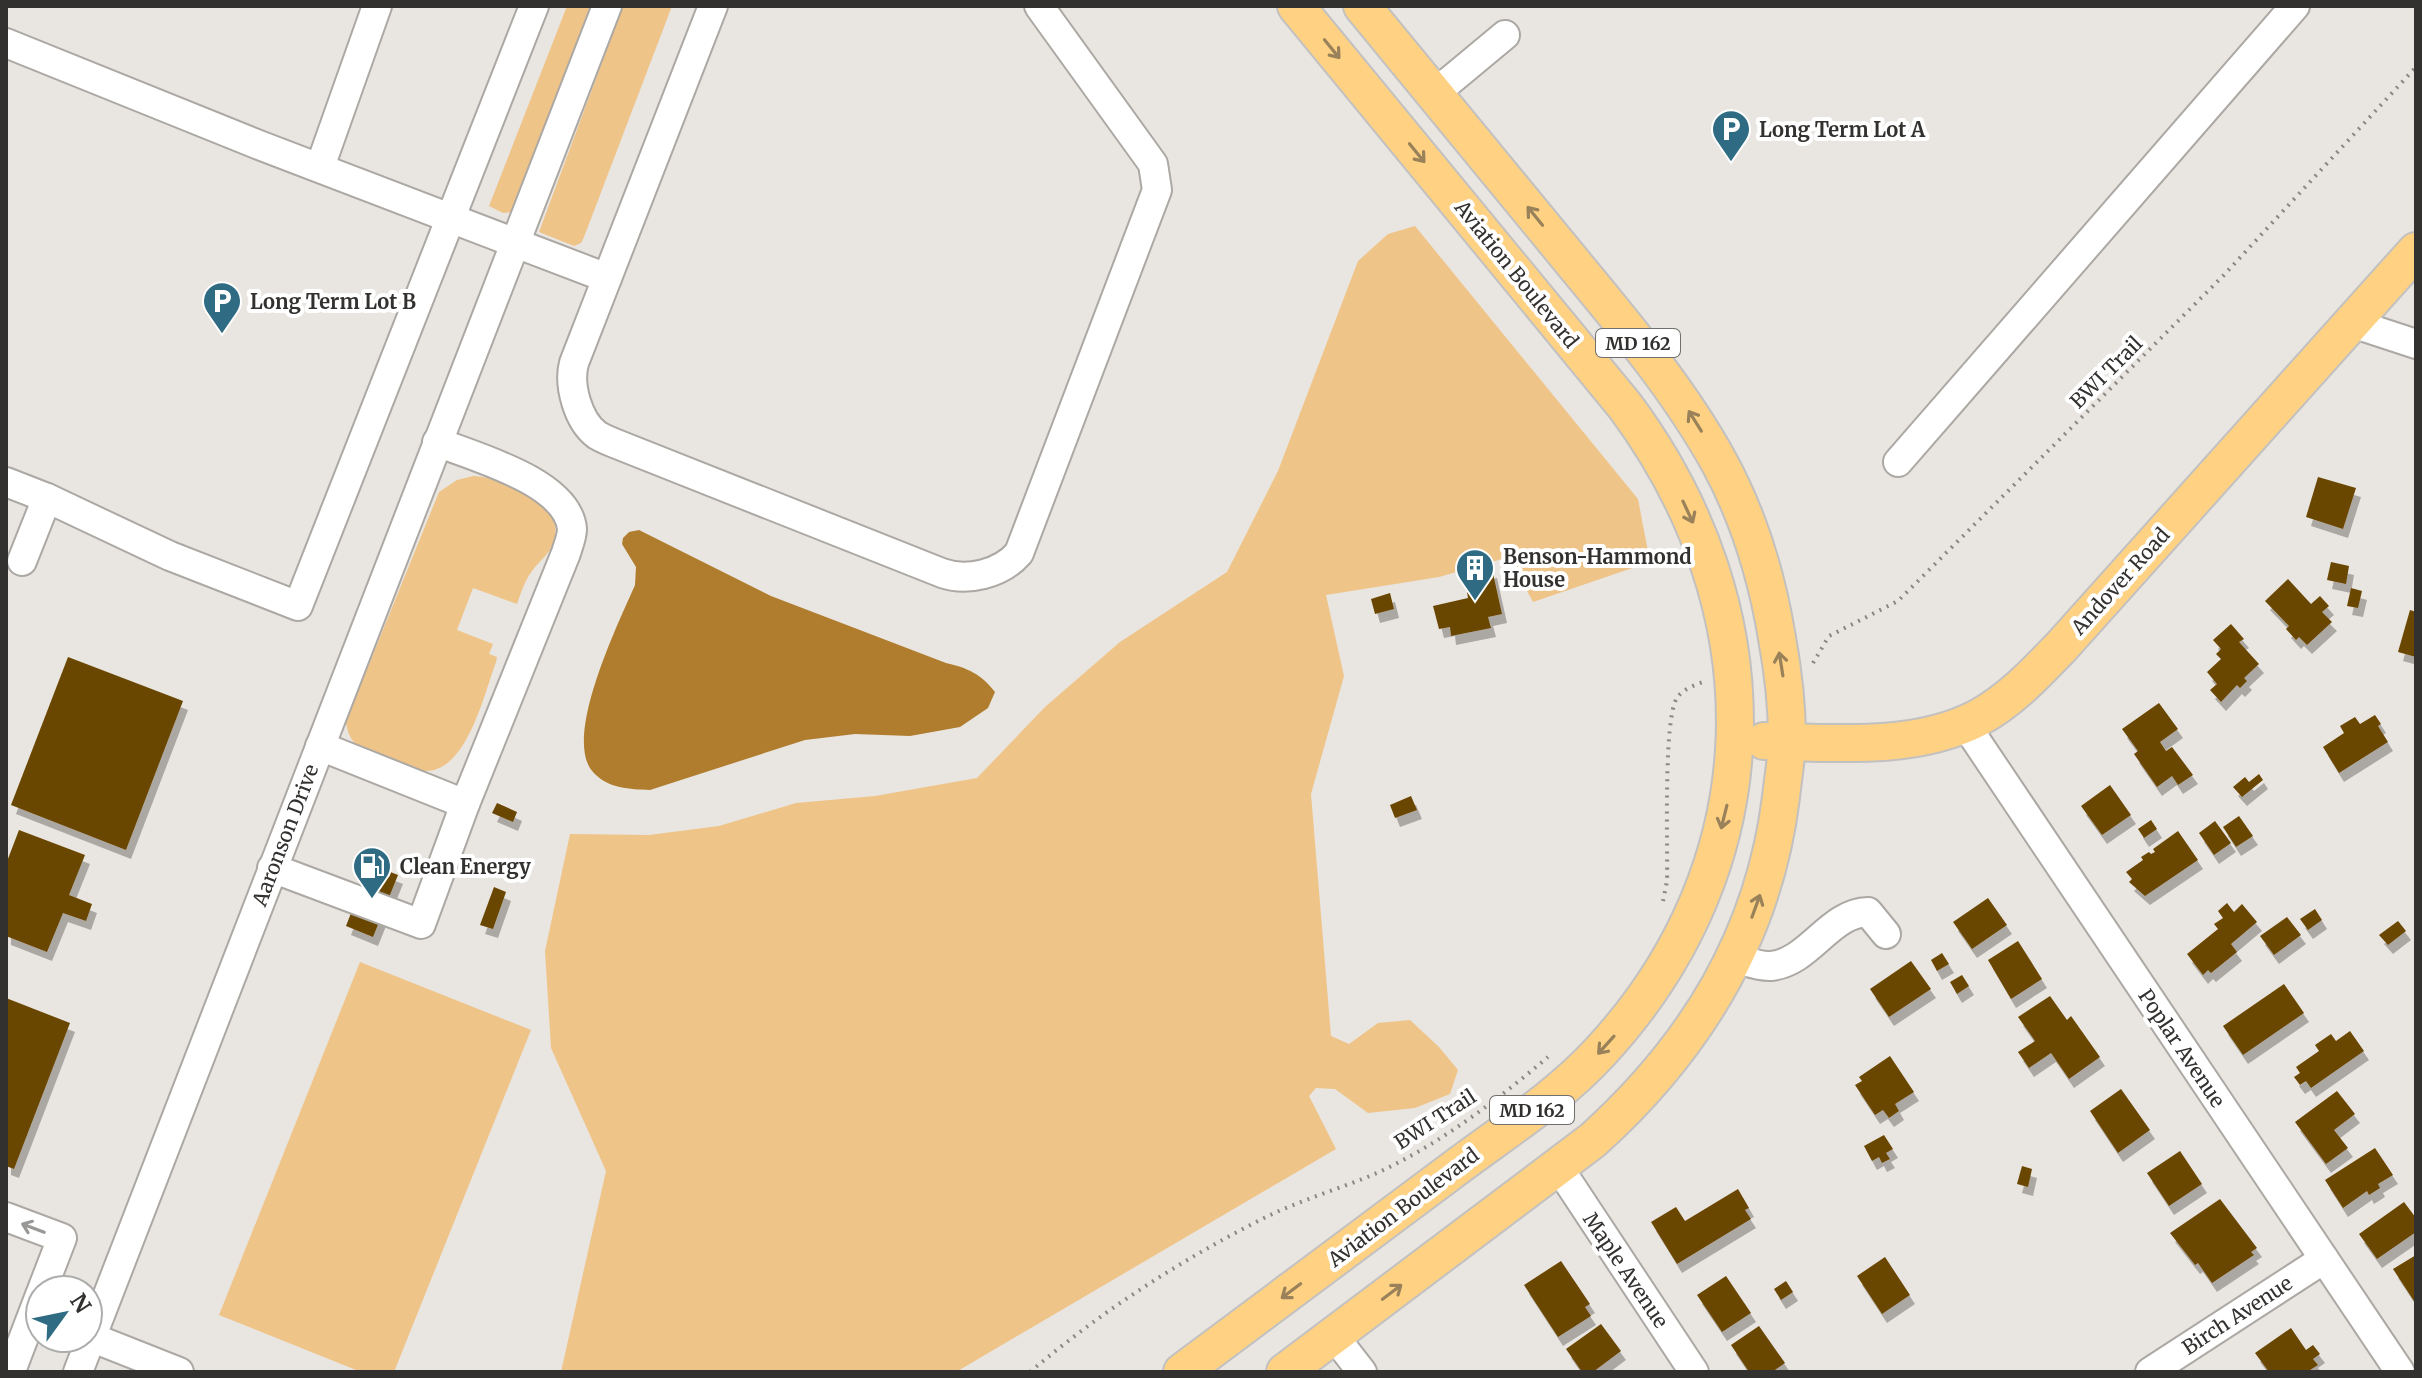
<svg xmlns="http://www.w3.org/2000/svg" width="2422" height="1378" viewBox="0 0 2422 1378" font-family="Merriweather,serif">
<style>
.green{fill:#efc488}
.water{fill:#b07d2e}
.building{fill:#6b4600;filter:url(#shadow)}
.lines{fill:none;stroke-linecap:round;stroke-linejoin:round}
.minor-casing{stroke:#aca8a3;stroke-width:32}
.major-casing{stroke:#c2c1c1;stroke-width:40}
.path{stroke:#8b8884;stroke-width:4;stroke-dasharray:2 6;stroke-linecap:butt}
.minor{stroke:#fff;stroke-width:28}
.major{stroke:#ffd183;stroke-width:36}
.oneway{stroke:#998159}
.oneway2{stroke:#999897}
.labels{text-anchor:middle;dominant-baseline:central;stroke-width:8;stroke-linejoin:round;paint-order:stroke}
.shield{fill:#fff;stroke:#706f6d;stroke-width:2}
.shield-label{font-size:18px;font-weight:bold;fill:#33312f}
.poi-label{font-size:20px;font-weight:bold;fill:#33312f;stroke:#fff;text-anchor:start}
.street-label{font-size:20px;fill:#33312f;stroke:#fff}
</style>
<defs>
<filter id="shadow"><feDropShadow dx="5" dy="9" stdDeviation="0" flood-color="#0004"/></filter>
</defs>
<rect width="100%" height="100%" fill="#e9e5e0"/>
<g class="green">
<path d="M567 6H590L512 212 503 213 489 206Z"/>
<path d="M623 6H672L584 237 581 243 574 246 539 232Z"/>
<path d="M1415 226 1638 499 1650 562 1533 602 1509 557 1439 577 1326 595 1344 676 1311 794 1331 1036 1349 1044 1378 1023 1410 1020 1439 1047 1458 1070 1450 1094 1415 1108 1368 1113 1335 1089 1316 1088 1309 1096 1336 1149 956 1372H561L606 1171 551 1048 545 951 570 834 649 835 719 826 796 803 875 796 977 778 1045 707 1120 642 1227 572 1278 471 1358 261 1388 234Z"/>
<path d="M473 476C503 477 566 501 554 541 550 554 540 560 532 571 525 580 521 593 517 604L473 588 457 630 493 644 489 654 497 657 496 662C484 694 467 772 425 771 409 771 392 761 377 755 359 748 348 743 346 721L439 492 457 480Z"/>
<path d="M360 962 531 1030 394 1372H361L219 1315Z"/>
</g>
<path class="water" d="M639 530 771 596 946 663C968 668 981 674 995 692L988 708 960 727 910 736 855 734 805 740 650 790C630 789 608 789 593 772 562 738 619 622 635 585L636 567 622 544 623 538 629 532Z"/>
<g class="building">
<path d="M2318 477 2356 488 2343 529 2306 517Z"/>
<path d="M2331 562 2349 566 2346 584 2327 580Z"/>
<path d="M1492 569 1502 614 1488 617 1491 628 1451 636 1450 627 1439 629 1433 606 1468 598 1467 592 1472 591 1468 574Z"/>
<path d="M2288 579 2311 604 2320 596 2329 606 2322 612 2332 622 2307 645 2299 637 2296 640 2286 629 2289 626 2265 601Z"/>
<path d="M2351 588 2362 591 2358 608 2347 606Z"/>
<path d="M1390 593 1394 609 1375 614 1371 599Z"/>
<path d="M2410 610 2416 612V657L2398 652Z"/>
<path d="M2231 624 2244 639 2239 642 2259 664 2244 678 2247 681 2240 688 2237 685 2221 702 2210 690 2217 684 2207 672 2221 659 2216 654 2221 649 2213 640Z"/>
<path d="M68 657 183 701 126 850 11 805Z"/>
<path d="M2159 703 2178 729 2160 742 2166 751 2172 747 2193 775 2178 785 2172 776 2157 787 2134 754 2138 751 2122 729Z"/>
<path d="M2375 715 2381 724 2378 726 2388 742 2339 773 2323 747 2344 733 2340 726 2355 717 2360 724Z"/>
<path d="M2259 774 2263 780 2242 797 2233 787 2245 777 2249 782Z"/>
<path d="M2110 785 2131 815 2102 835 2081 806Z"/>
<path d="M1411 796 1417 810 1395 818 1390 805Z"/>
<path d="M497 803 517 812 513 822 492 813Z"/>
<path d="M2239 816 2253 836 2236 847 2223 827Z"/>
<path d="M2151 820 2157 829 2144 838 2138 829Z"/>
<path d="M2215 821 2231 843 2214 855 2199 833Z"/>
<path d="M19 830 85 855 69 895 92 904 86 921 63 913 47 952 6 936V864Z"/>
<path d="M2178 831 2198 860 2145 896 2129 882 2132 879 2126 872 2143 860 2141 857 2149 852 2151 854 2155 852 2153 849Z"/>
<path d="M370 864 398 875 373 937 346 926Z"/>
<path d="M494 887 506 892 493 929 480 925Z"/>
<path d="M1988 898 2007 925 1972 949 1953 922Z"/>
<path d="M2227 903 2234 912 2242 904 2257 922 2231 944 2237 952 2211 973 2208 970 2203 975 2187 954 2218 929 2214 924 2223 918 2218 911Z"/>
<path d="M2315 909 2322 920 2308 930 2300 919Z"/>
<path d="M2287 917 2301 935 2274 955 2260 936Z"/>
<path d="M2398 921 2406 931 2388 945 2379 935Z"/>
<path d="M2018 941 2042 979 2011 999 1988 960Z"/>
<path d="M1942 953 1949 964 1937 971 1931 960Z"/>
<path d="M1911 961 1931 989 1889 1017 1870 989Z"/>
<path d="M1962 975 1969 986 1957 994 1950 982Z"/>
<path d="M2284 984 2304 1013 2243 1055 2223 1026Z"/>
<path d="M2050 996 2067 1020 2071 1016 2100 1057 2069 1079 2051 1053 2029 1068 2018 1052 2035 1041 2018 1017Z"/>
<path d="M6 998 70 1023 14 1169 6 1166Z"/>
<path d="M2350 1031 2364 1051 2311 1088 2306 1081 2300 1085 2294 1077 2300 1073 2296 1067 2319 1051 2315 1045 2331 1034 2336 1041Z"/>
<path d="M1890 1056 1914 1092 1895 1104 1899 1111 1889 1118 1883 1110 1875 1115 1855 1085 1862 1081 1859 1077Z"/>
<path d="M2121 1089 2150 1130 2118 1153 2090 1111Z"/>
<path d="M2337 1091 2355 1114 2334 1130 2348 1148 2326 1164 2295 1122Z"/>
<path d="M1884 1135 1893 1149 1886 1153 1890 1159 1882 1163 1879 1157 1872 1161 1864 1146Z"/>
<path d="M2375 1148 2393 1175 2378 1184 2380 1188 2369 1195 2367 1191 2343 1208 2325 1180Z"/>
<path d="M2180 1151 2202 1184 2169 1206 2147 1173Z"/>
<path d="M2022 1166 2032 1169 2028 1187 2017 1184Z"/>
<path d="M1738 1189 1749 1208 1745 1210 1751 1219 1677 1264 1651 1222 1676 1207 1685 1221Z"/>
<path d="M2220 1199 2257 1248 2251 1252 2254 1255 2212 1283 2198 1263 2195 1265 2170 1233Z"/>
<path d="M2404 1202 2416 1218V1232L2377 1259 2359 1234Z"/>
<path d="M2416 1255V1304L2393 1269Z"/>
<path d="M1885 1257 1910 1295 1882 1314 1857 1276Z"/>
<path d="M1561 1261 1590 1304 1585 1307 1591 1316 1558 1337 1524 1285Z"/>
<path d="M1726 1276 1751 1313 1722 1332 1697 1295Z"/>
<path d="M1786 1281 1793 1292 1781 1300 1774 1289Z"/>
<path d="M1601 1324 1621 1351 1593 1372H1582L1566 1349Z"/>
<path d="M1759 1326 1785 1363 1772 1372H1749L1731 1345Z"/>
<path d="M2291 1328 2306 1350 2313 1345 2320 1354 2313 1359 2318 1365 2307 1372H2269L2255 1353Z"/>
</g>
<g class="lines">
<defs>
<g id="minor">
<path d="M713 6 574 363C568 385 578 421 597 435 602 438 609 441 614 443L942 573C967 582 1001 574 1019 553L1157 190 1153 164 1039 6"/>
<path d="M6 43 259 145 607 278"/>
<path d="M1434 94 1505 35"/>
<path d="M320 167 377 6"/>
<path d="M2352 323 2416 344"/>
<path d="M1898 462 2295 6"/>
<path d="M6 482 47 498 170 556 298 606 534 6"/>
<path d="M22 561 47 498"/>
<path d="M1965 724 2400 1372"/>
<path d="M320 746 465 804"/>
<path d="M272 868 421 924 465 804 566 553C568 546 572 537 572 529 568 482 475 457 437 442"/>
<path d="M1734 958C1745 961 1760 967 1771 966 1810 962 1829 913 1868 912L1886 934"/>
<path d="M1559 1168 1694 1372"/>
<path d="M6 1217 62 1238 42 1290"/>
<path d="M88 1336 179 1372"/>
<path d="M1334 1336 1362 1372"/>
<path d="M6 1369 11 1371 40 1295"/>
<path d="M78 1372 607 6"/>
<path d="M2150 1372 2324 1259"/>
</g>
<g id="major">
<path d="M1764 741C1833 743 1915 751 1978 718 2011 700 2036 673 2062 646L2416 251"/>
<path d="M1182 1372C1271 1305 1361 1239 1450 1172 1500 1134 1557 1099 1600 1052 1775 863 1776 609 1625 406L1296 6"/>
<path d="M1285 1372 1593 1140C1696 1047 1764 936 1781 797 1783 778 1787 757 1787 738 1787 704 1783 671 1777 638 1767 577 1749 517 1719 462 1677 386 1620 320 1565 253 1497 171 1430 88 1362 6"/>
</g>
</defs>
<use href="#minor" class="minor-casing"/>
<use href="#major" class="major-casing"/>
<g class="path">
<path d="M1813 663 1829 636 1898 601 2224 275 2416 67"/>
<path d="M1663 901 1667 881C1668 850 1663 719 1677 698 1682 690 1694 685 1703 682"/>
<path d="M1030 1372C1102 1311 1179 1261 1264 1218 1300 1200 1340 1189 1377 1173 1440 1144 1496 1101 1548 1057"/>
</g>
<use href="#minor" class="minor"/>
<use href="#major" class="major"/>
</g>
<defs><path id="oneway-shaft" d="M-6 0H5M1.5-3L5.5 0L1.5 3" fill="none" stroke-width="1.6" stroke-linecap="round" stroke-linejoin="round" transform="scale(2)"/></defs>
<g class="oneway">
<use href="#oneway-shaft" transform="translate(1332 49) rotate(51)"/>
<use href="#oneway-shaft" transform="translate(1417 153) rotate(51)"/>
<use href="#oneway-shaft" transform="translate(1535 216) rotate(-129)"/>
<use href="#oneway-shaft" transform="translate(1695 421) rotate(-122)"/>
<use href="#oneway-shaft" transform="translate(1688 512) rotate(65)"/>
<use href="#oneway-shaft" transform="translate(1781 664) rotate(-99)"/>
<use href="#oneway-shaft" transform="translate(1724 817) rotate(104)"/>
<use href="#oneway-shaft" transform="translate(1756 906) rotate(-70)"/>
<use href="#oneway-shaft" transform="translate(1606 1045) rotate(132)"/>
<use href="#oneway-shaft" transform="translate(1291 1291) rotate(143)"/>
<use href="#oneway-shaft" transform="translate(1392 1292) rotate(-37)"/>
</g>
<use class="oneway2" href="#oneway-shaft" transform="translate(33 1228) rotate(-159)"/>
<defs>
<symbol id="parking-pin" viewBox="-11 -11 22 30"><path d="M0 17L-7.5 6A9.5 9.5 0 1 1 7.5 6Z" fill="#2f6c83" stroke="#fff"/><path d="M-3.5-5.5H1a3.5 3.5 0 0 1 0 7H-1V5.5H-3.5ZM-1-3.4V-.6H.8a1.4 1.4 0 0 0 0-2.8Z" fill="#fff"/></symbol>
<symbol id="building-pin" viewBox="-11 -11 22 30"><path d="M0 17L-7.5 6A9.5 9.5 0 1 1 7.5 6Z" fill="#2f6c83" stroke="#fff"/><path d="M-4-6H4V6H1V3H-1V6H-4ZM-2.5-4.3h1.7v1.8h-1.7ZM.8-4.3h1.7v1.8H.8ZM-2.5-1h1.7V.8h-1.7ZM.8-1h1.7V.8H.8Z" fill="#fff"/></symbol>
<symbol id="fuel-pin" viewBox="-11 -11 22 30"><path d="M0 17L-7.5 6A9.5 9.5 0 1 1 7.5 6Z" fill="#2f6c83" stroke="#fff"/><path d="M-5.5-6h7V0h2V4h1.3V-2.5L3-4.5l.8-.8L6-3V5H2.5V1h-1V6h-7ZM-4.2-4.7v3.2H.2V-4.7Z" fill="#fff"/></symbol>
</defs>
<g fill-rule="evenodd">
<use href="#parking-pin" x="1709" y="107" width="44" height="60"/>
<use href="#parking-pin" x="200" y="279" width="44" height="60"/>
<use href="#building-pin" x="1453" y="546" width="44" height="60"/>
<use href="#fuel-pin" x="350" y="844" width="44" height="60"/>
</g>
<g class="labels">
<g class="shield">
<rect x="1596" y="329" width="84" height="28" rx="6"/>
<rect x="1490" y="1096" width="84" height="28" rx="6"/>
</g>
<g class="shield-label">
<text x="1638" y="343">MD 162</text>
<text x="1532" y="1110">MD 162</text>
</g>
<g class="poi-label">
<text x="1759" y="129">Long Term Lot A</text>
<text x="250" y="301">Long Term Lot B</text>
<text x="1503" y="556">Benson-Hammond<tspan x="1503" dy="23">House</tspan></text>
<text x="400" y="866">Clean Energy</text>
</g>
<g class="street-label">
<text transform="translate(1517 274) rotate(51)">Aviation Boulevard</text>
<text transform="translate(2106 372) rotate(-45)">BWI Trail</text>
<text transform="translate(2120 581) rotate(-48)">Andover Road</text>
<text transform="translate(285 835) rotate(-69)">Aaronson Drive</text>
<text transform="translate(2182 1048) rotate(56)">Poplar Avenue</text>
<text transform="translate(1435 1119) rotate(-33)">BWI Trail</text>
<text transform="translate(1403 1207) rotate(-37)">Aviation Boulevard</text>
<text transform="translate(1626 1270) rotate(56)">Maple Avenue</text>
<text transform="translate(2237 1315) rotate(-33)">Birch Avenue</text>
</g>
</g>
<rect width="2422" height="1378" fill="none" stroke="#33312f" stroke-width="16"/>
<g transform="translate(64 1314) rotate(57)"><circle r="38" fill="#ffffff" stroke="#adadac" stroke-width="2"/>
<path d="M0-6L14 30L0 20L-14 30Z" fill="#2f6c83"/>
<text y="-12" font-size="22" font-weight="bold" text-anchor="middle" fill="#33312f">N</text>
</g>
</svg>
